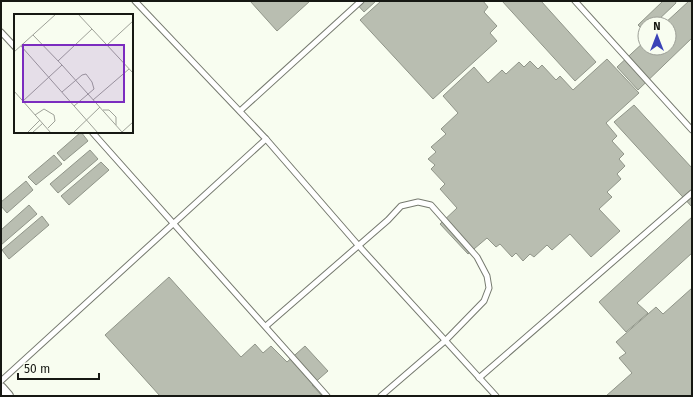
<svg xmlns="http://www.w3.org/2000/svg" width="693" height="397" viewBox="0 0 693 397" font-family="'Fira Sans',sans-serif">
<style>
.building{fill:#b9beb1;stroke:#909589}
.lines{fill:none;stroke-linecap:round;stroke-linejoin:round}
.service-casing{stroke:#75796e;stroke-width:7}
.minor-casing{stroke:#75796e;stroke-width:12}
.service{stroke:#fff;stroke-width:5}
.minor{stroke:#fff;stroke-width:10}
.inset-road{fill:none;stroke:#9ea198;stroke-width:1}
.view{fill:#7b2cbf;fill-opacity:0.15;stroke:#7b2cbf;stroke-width:2}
.inset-edge{fill:none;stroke:#161813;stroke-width:2}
</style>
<rect width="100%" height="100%" fill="#f8fdf0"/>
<g class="building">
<path d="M250 1H310L277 31Z"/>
<path d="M354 1H376L364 12Z"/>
<path d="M381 1H483L488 7 484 12 497 26 490 33 497 41 433 99 360 20Z"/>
<path d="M502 1H541L596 62 575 81Z"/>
<path d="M663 1H675L676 3 654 24H645V32L638 25Z"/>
<path d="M689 1H692V38L638 90 617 67 645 41V48H669V24H664Z"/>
<path d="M607 59 639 93 606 123 617 136 612 141 624 154 619 159 625 166 617 174 621 179 607 192 612 197 599 209 620 231 591 257 570 234 552 250 547 245 534 257 530 254 523 261 516 253 512 257 500 244 496 247 487 238 468 254 440 224 457 208 440 189 445 184 431 169 435 165 428 159 436 152 431 147 446 134 441 129 458 113 443 96 474 67 488 83 502 70 506 74 519 62 524 67 530 61 538 69 542 65 556 80 560 76 573 90Z"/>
<path d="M634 105 692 168V207L614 122Z"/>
<path d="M81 132 88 141 64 161 57 153Z"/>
<path d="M90 150 98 159 58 193 50 184Z"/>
<path d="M54 155 62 164 36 185 28 177Z"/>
<path d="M101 162 109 170 69 205 61 196Z"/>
<path d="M26 181 33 190 7 213 1 206V202Z"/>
<path d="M29 205 37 214 1 245V230Z"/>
<path d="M42 216 49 225 9 259 2 250Z"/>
<path d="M692 217V253L637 303 648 313 626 332 599 302Z"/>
<path d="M169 277 241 357 255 344 263 353 271 346 287 362 305 346 328 371 312 385 322 396H160L105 335Z"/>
<path d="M692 288V396H606L632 373 619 358 626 353 616 342 656 307 663 314Z"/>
</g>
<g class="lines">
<defs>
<g id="service">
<path d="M575 1 692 130"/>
<path d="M1 32 15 47"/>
<path d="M240 111 361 1"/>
<path d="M92 132 327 396"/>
<path d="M266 139 358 245 496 396"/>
<path d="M266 326 388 220 401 206 418 202 431 205 477 257 487 276 489 288 484 301 446 340 381 396"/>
<path d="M479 378 692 193"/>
<path d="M1 381 266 139 135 1"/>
</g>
<path id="minor" d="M1 388 8 396"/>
</defs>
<use href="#service" class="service-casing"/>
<use href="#minor" class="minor-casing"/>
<use href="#service" class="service"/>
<use href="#minor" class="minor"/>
</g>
<g transform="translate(14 14)">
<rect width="119" height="119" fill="#f8fdf0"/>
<path class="inset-road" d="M64 0 119 59M93 31 119 7M7 32 84 119M0 38 42 0M44 47 78 15M48 51 108 118M0 77 37 119M48 78 68 61 72 60 78 68 80 75 60 92M79 86 115 55M9 87 48 51 19 21M89 96H95L102 103V111M21 101 30 95 40 101 41 107 34 114M108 118 119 108M13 119 26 106M18 119 29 109M59 119 86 93"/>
<path class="view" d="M9 31H110V88H9Z"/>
<rect width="119" height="119" class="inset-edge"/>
</g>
<rect width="693" height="397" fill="none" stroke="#161813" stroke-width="4"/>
<g transform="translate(657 36)"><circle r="19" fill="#f8fdf0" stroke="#9ea198"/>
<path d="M0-3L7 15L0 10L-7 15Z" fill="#3a43b7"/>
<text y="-6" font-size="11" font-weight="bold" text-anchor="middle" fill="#161813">N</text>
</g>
<path d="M18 373v6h81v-6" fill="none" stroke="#161813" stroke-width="2"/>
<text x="24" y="373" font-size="12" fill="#161813" stroke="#f8fdf0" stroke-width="3" paint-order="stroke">50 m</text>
</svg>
